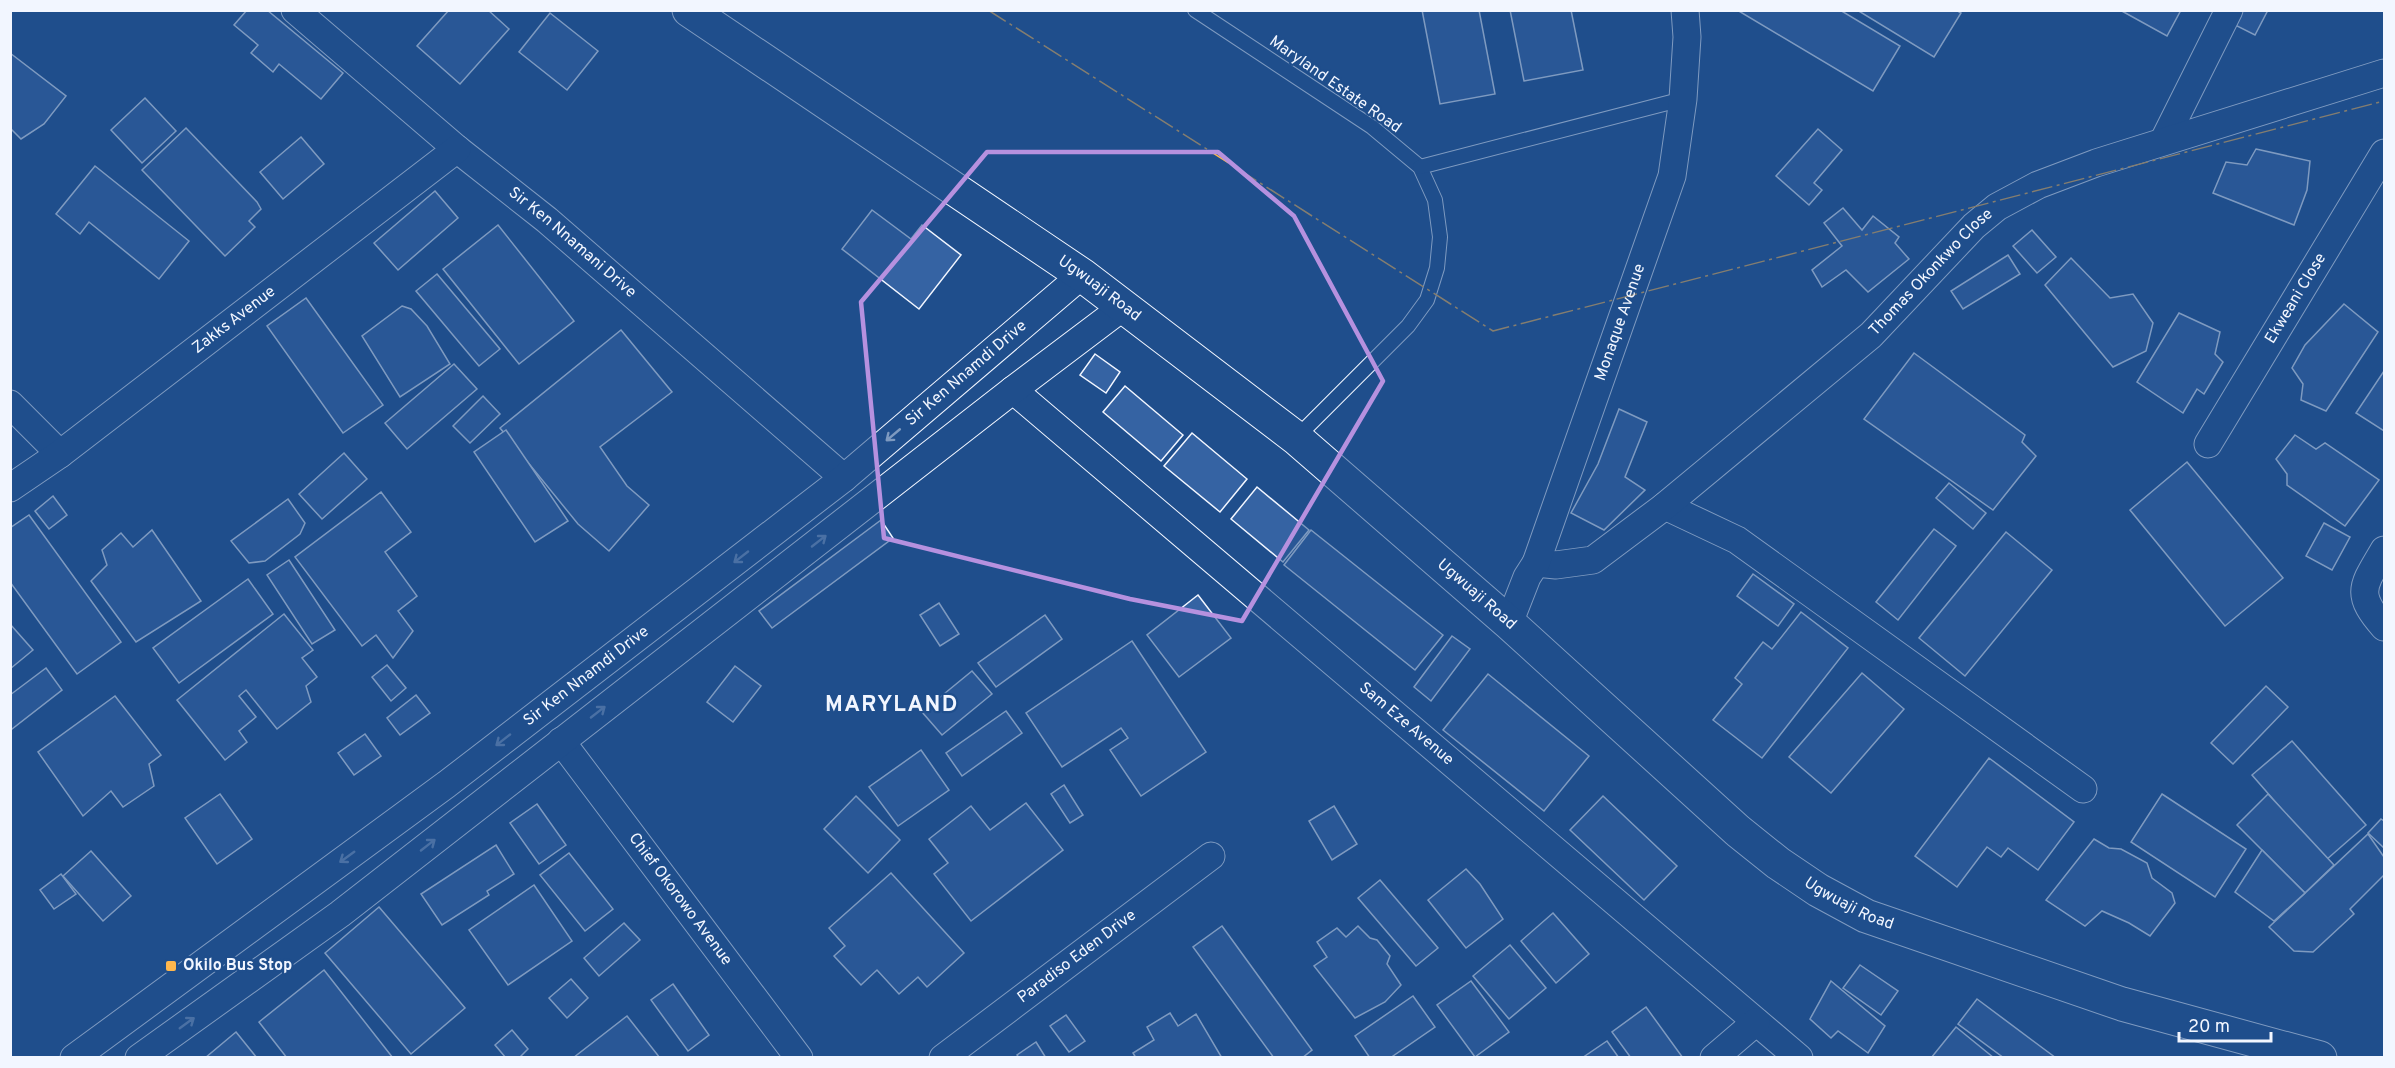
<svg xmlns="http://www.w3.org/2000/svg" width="2395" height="1068" viewBox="0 0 2395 1068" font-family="Overpass,sans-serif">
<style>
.building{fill:#3563a3;stroke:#f2f6ff;stroke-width:1.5}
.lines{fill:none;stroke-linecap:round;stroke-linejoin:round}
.service-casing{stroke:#f2f6ff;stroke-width:16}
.minor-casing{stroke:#f2f6ff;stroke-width:29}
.secondary-casing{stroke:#f2f6ff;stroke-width:35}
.service{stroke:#1f4e8c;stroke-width:14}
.minor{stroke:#1f4e8c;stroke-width:27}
.secondary{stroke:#1f4e8c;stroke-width:33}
.power{stroke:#ffb74d;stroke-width:1.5;stroke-dasharray:21 4.5 3 4.5;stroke-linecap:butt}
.oneway{stroke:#7e9ac0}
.marked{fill:none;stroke:#b691df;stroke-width:4.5;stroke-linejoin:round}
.poi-dot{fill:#ffb74d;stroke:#1f4e8c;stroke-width:2}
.labels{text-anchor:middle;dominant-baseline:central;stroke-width:4.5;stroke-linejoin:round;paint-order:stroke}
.street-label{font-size:16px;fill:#f2f6ff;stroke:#1f4e8c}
.poi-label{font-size:16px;font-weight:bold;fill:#f2f6ff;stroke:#1f4e8c;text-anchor:start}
.district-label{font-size:22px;font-weight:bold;letter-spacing:1.5px;fill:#f2f6ff;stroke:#1f4e8c}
</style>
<rect width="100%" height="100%" fill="#1f4e8c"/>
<g class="building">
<path d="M247 10H267L343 73 321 99 279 64 273 72 251 53 258 45 234 25Z"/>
<path d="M449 10H488L509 29 460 84 417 46Z"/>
<path d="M1422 10H1479L1495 94 1440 104Z"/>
<path d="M1510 10H1571L1583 70 1524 81Z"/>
<path d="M1737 10H1840L1900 46 1873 91Z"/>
<path d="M1857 10H1956L1961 13 1934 57Z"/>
<path d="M2120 10H2181L2167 36Z"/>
<path d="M2242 10H2268L2255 35 2235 25Z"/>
<path d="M550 13 598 51 567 90 519 52Z"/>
<path d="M10 53 66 96 44 124 21 139 10 128Z"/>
<path d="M145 98 176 131 142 163 111 130Z"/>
<path d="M186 128 257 202 261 209 249 221 255 227 225 256 142 170Z"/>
<path d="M1818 129 1842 150 1814 183 1822 190 1809 205 1776 176Z"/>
<path d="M301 137 324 164 283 199 260 172Z"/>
<path d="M2256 149 2310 161 2307 190 2294 225 2213 193 2226 162 2247 165Z"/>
<path d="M95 166 189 241 159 279 89 222 80 234 56 214Z"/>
<path d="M435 191 458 218 398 270 374 243Z"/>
<path d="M1843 208 1862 230 1873 216 1899 237 1895 243 1909 259 1868 292 1846 270 1822 287 1812 270 1842 246 1824 223Z"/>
<path d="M872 210 911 239 922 225 961 255 919 309 842 249Z"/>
<path d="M498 225 574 321 519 364 443 269Z"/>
<path d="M2032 230 2056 257 2037 273 2013 246Z"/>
<path d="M2008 255 2020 274 1963 309 1951 291Z"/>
<path d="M2071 258 2110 298 2133 294 2153 323 2146 351 2113 367 2045 285Z"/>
<path d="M437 274 500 349 479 366 416 291Z"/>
<path d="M306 298 383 405 343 433 267 326Z"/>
<path d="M2344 304 2378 332 2326 411 2301 400 2303 384 2292 368 2305 345Z"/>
<path d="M402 306 411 309 427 326 450 364 400 397 362 336Z"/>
<path d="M2179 313 2220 332 2215 354 2223 362 2204 394 2197 389 2183 413 2137 382Z"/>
<path d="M621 330 672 392 600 447 627 486 649 505 609 551 578 524 500 428Z"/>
<path d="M1914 353 2025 435 2022 442 2036 456 1993 510 1864 419Z"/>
<path d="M1095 354 1120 372 1106 393 1080 375Z"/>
<path d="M454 364 477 389 407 449 385 423Z"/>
<path d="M2384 371V431L2356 413Z"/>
<path d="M1125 386 1183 435 1161 461 1103 412Z"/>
<path d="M483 396 500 414 470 443 453 426Z"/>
<path d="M1619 409 1647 422 1625 477 1645 490 1604 530 1571 513 1598 464Z"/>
<path d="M506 430 568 521 535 542 474 452Z"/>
<path d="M1192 433 1247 479 1220 512 1164 466Z"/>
<path d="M2295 435 2316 449 2325 443 2379 480 2345 526 2287 485V474L2276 459Z"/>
<path d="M344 453 367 479 322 519 299 494Z"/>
<path d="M2187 462 2283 578 2225 626 2130 510Z"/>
<path d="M1949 483 1986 513 1973 529 1936 498Z"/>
<path d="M1257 487 1309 530 1283 562 1231 519Z"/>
<path d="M381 492 411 532 385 552 417 596 398 611 413 631 393 658 376 635 362 646 295 557Z"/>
<path d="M53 496 67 515 49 529 35 511Z"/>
<path d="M288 499 305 523 300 534 265 561 249 563 231 541Z"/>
<path d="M29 515 121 642 77 674 10 582V528Z"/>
<path d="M881 520 893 538 772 628 759 611Z"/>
<path d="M2324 523 2350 537 2332 570 2306 556Z"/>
<path d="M1934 529 1956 546 1898 620 1876 602Z"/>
<path d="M152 530 201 601 136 642 91 581 107 565 102 550 121 533 133 547Z"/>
<path d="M1311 530 1443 635 1415 670 1284 565Z"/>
<path d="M2006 532 2052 570 1965 676 1919 638Z"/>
<path d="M289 560 335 630 312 644 267 575Z"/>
<path d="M1753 574 1794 604 1778 626 1737 596Z"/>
<path d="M248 579 273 614 179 683 153 648Z"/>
<path d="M1198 595 1231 638 1179 677 1147 635Z"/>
<path d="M939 603 959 634 940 646 920 615Z"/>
<path d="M1801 612 1848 648 1762 758 1713 720 1742 684 1735 678 1763 642 1772 649Z"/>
<path d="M284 614 313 650 302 658 317 677 306 686 311 702 277 729 246 690 239 696 256 717 239 731 247 742 225 760 177 700Z"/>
<path d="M1045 615 1062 639 996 687 978 663Z"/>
<path d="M10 624 33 650 10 669Z"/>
<path d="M1452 636 1470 649 1431 701 1414 687Z"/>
<path d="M1132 641 1206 752 1141 796 1110 750 1128 738 1121 728 1062 767 1026 713Z"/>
<path d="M387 665 406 688 391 701 372 677Z"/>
<path d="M735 666 761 686 733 722 707 702Z"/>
<path d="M46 668 62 690 12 729 10 727V695Z"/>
<path d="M972 671 992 694 942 735 922 712Z"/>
<path d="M1862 673 1904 709 1831 793 1789 757Z"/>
<path d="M1488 674 1589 756 1544 811 1443 730Z"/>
<path d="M2266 686 2288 707 2233 764 2211 743Z"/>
<path d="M416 695 430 713 400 735 387 718Z"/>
<path d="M115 696 161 755 149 764 154 786 123 807 111 791 83 816 38 752Z"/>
<path d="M1006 711 1022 733 962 776 946 753Z"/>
<path d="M365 734 381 756 354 775 338 753Z"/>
<path d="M2292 741 2366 825 2326 860 2252 775Z"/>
<path d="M921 750 949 790 898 826 869 787Z"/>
<path d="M1989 758 2074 822 2038 870 2008 848 2001 857 1987 847 1957 887 1915 856Z"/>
<path d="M1064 785 1083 815 1070 823 1051 794Z"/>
<path d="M220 794 252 839 217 864 185 818Z"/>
<path d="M2162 794 2246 849 2215 897 2131 842Z"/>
<path d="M2268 794 2334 865 2305 893 2237 825Z"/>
<path d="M856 796 900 840 868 873 824 829Z"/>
<path d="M1603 796 1677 866 1644 900 1570 830Z"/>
<path d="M1026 803 1063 850 971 921 934 874 948 863 929 839 971 806 990 830Z"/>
<path d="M537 804 566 845 539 864 510 823Z"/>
<path d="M1334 806 1357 844 1332 860 1309 821Z"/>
<path d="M2381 819 2384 821V848L2368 833Z"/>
<path d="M2368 834 2384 857V875L2350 909 2354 914 2313 952 2294 951 2269 927Z"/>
<path d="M2094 839 2109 848 2121 849 2147 863 2152 878 2172 893 2175 903 2150 936 2129 923 2102 911 2085 926 2046 900Z"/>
<path d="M496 845 514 874 487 891 489 895 442 925 421 894Z"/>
<path d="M2262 850 2305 893 2274 921 2235 892Z"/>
<path d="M91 851 131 896 103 921 63 876Z"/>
<path d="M569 853 613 909 585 931 540 875Z"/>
<path d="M1466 869 1480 884 1503 919 1466 948 1428 900Z"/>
<path d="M891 873 964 953 927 987 918 977 899 994 877 970 861 985 834 956 845 946 829 928Z"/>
<path d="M61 874 76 894 54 909 40 890Z"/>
<path d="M1380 880 1438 948 1416 966 1358 898Z"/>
<path d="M534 885 572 941 508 985 469 930Z"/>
<path d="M379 907 465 1008 411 1054 325 953Z"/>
<path d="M1553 913 1589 954 1556 983 1521 941Z"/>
<path d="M624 923 640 940 599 976 584 958Z"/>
<path d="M1222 926 1312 1050 1302 1058H1274L1193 947Z"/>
<path d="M1358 926 1370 938 1377 940 1390 956 1387 964 1401 985 1385 1002 1355 1018 1314 966 1327 957 1317 942 1337 928 1346 937Z"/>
<path d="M1510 945 1546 988 1509 1019 1473 976Z"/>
<path d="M1860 965 1898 991 1881 1015 1843 988Z"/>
<path d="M324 970 393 1058H287L259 1022Z"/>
<path d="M571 979 588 998 567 1018 549 998Z"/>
<path d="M1471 981 1509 1032 1475 1057 1437 1005Z"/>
<path d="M1831 981 1885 1026 1868 1053 1838 1031 1831 1038 1810 1019Z"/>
<path d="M673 984 709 1035 688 1051 651 1000Z"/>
<path d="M1413 996 1435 1027 1390 1058H1370L1355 1036Z"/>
<path d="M1977 999 2056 1058H2004L1958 1024Z"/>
<path d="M1646 1007 1683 1058H1631L1612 1032Z"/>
<path d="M1170 1013 1178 1026 1196 1014 1222 1058H1136L1133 1053 1154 1040 1147 1027Z"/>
<path d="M1066 1015 1085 1041 1069 1052 1050 1026Z"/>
<path d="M627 1016 660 1058H573Z"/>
<path d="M1956 1027 1994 1058H1931Z"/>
<path d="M512 1030 528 1049 519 1058H506L495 1045Z"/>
<path d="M236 1032 257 1058H205Z"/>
<path d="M1607 1041 1619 1058H1582Z"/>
<path d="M1036 1042 1046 1058H1019L1017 1055Z"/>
</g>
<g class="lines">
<defs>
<g id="service">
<path d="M1195 10 1372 127 1420 167 1435 200 1440 237 1437 268 1427 300 1408 326 1296 438"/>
<path d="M1420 167 1683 99"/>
</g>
<g id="minor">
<path id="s1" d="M295 10 457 149 547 220 844 478"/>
<path d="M2164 140 2229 10"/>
<path id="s2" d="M1013 390 1799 1058"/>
<path d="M10 404 60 454"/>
<path id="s3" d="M2208 444 2384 153"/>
<path id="s4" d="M10 488 60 454 457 149"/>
<path d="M1665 506 1737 540 2083 789"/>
<path d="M2384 550C2363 586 2354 593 2384 627"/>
<path id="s5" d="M1536 563 1556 565 1593 560 1665 506 1871 335 1974 226 1997 207 2038 185 2096 163 2384 73"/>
<path id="s6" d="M1509 623 1527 577 1536 563 1672 176 1683 99 1687 37 1685 10"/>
<path id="s7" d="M561 741 799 1058"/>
<path id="s8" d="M74 1058 447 784 844 478 1082 275"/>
<path d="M139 1058 340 914 1013 390 1123 307"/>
<path id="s9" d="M943 1058 1211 856"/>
<path d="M1714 1058 1756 1022"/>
</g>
<g id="secondary">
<path id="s10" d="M689 10 1082 275 1296 438 1509 623 1738 831 1778 863 1818 890 1866 916 2122 1004 2320 1058"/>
</g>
</defs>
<use href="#service" class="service-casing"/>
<use href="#minor" class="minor-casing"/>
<use href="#secondary" class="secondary-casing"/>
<use href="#service" class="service"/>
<use href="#minor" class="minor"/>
<use href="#secondary" class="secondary"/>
<path class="power" d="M988 10 1493 331 2384 101"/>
</g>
<defs><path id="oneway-shaft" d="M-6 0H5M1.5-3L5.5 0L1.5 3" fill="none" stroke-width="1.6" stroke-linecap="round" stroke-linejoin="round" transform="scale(1.5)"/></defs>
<g class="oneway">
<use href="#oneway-shaft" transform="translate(893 435) rotate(140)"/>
<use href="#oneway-shaft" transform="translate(819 541) rotate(-38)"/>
<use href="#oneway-shaft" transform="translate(741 557) rotate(142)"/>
<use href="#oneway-shaft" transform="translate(598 712) rotate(-38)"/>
<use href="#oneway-shaft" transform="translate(503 740) rotate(142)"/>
<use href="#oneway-shaft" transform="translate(428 845) rotate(-38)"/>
<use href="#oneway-shaft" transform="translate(347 857) rotate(144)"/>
<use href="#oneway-shaft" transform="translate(187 1023) rotate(-36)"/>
</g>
<path d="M0 0H2395V1068H0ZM987 152H1218L1294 216 1383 381 1242 621 1130 599 884 538 861 302Z" fill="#1f4e8c" fill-opacity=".55" fill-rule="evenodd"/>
<path class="marked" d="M987 152H1218L1294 216 1383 381 1242 621 1130 599 884 538 861 302Z"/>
<rect class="poi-dot" x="165" y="960" width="12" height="12" rx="3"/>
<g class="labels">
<g class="street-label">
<text transform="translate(1335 85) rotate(35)">Maryland Estate Road</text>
<text stroke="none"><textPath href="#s1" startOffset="362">Sir Ken Nnamani Drive</textPath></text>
<text stroke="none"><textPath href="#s5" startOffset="502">Thomas Okonkwo Close</textPath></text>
<text stroke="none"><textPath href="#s10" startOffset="496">Ugwuaji Road</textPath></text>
<text stroke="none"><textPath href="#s3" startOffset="170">Ekweani Close</textPath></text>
<text stroke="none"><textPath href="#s4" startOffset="280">Zakks Avenue</textPath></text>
<text stroke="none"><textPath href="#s6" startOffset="321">Monaque Avenue</textPath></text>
<text stroke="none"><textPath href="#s8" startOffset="1125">Sir Ken Nnamdi Drive</textPath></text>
<text stroke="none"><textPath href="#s10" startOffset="982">Ugwuaji Road</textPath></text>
<text stroke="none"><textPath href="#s8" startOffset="639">Sir Ken Nnamdi Drive</textPath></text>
<text stroke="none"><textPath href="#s2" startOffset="516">Sam Eze Avenue</textPath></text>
<text stroke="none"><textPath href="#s7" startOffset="198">Chief Okorowo Avenue</textPath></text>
<text stroke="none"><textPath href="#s10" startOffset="1468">Ugwuaji Road</textPath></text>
<text stroke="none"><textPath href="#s9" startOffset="168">Paradiso Eden Drive</textPath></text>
</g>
<g class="poi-label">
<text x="183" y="966">Okilo Bus Stop</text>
</g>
<g class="district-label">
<text x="892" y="705">MARYLAND</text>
</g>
</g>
<rect width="2395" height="1068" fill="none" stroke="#f2f6ff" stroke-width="24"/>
<path d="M2179 1032v9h92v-9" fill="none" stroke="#f2f6ff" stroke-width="3"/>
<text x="2188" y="1032" font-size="18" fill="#f2f6ff" stroke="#1f4e8c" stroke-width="4.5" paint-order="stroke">20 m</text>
</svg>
